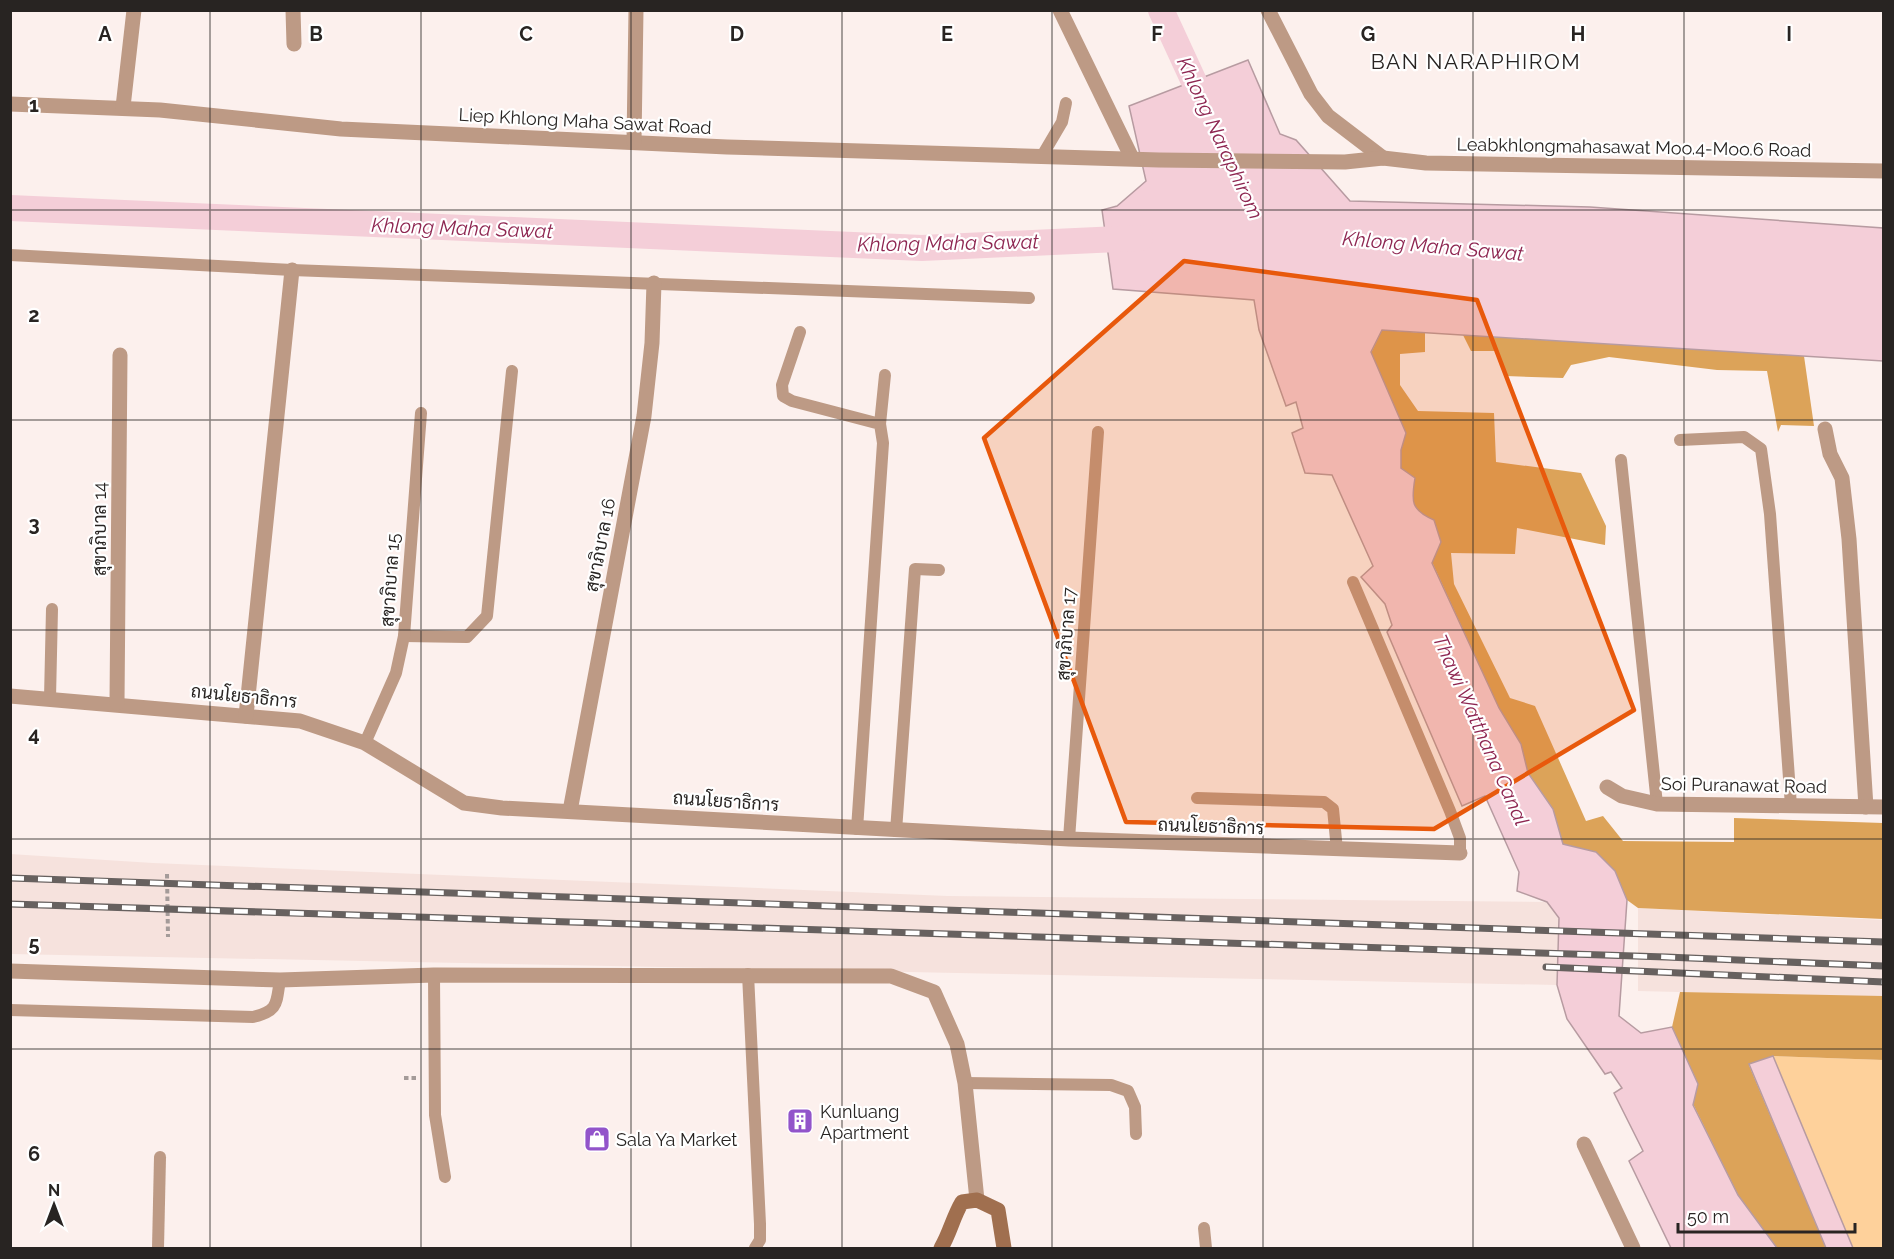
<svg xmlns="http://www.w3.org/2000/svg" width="1894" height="1259" viewBox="0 0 1894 1259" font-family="Raleway,Sarabun,sans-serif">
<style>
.built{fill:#f6e2dd}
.green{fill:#fed19b}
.forest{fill:#dca359}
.water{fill:#f4ced8;stroke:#b79ba1;stroke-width:1.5}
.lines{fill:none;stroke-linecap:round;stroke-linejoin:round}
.canal{stroke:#f4ced8;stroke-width:26}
.path{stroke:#a49b99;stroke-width:4;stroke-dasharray:4.5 3;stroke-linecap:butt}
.service{stroke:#bd9a85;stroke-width:12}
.minor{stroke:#bd9a85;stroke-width:15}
.secondary{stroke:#a06f4f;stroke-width:15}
.rail-casing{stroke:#67615f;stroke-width:7}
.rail{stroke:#fff;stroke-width:4.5;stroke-dasharray:14;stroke-linecap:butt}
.marked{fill:#e8590c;fill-opacity:0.2;stroke:#e8590c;stroke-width:4.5;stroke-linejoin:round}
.grid{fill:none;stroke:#282422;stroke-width:1.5;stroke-opacity:0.55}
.labels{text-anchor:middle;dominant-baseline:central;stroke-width:4.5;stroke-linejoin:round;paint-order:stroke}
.street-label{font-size:18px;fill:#282422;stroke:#fff}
.poi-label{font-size:18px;fill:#282422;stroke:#fff;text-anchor:start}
.water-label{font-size:20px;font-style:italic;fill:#8e2651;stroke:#fff}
.quarter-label{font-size:21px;letter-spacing:1.5px;fill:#282422;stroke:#fff}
.grid-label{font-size:20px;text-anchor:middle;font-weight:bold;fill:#282422;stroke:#fff;stroke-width:4.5;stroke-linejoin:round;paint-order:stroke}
</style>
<rect width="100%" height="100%" fill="#fcf0ed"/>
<g class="built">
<path d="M10 854 153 863 948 896 1547 902 1559 918 1557 985 11 954Z"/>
<path d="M1638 908 1883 920V997L1638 991Z"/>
</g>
<path class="green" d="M1773 1056 1883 1060V1248H1853Z"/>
<g class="forest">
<path d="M1382 330 1425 333V352L1400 354V385L1418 411 1494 413 1496 462 1581 473 1606 526 1605 545 1517 528 1515 554 1451 553 1454 584 1510 698 1535 706 1586 821 1603 816 1623 841 1734 842V818L1883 823V919L1638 908 1627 900 1615 871 1596 852 1563 844 1553 809 1528 773 1521 744 1499 708 1432 562 1441 542 1434 520C1411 510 1411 502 1415 478L1401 468V450L1406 433 1371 353Z"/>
<path d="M1463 335 1804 356 1814 426 1781 425 1778 432 1767 371 1717 370 1609 357 1571 365 1563 378 1506 376 1498 351H1471Z"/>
<path d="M1680 992 1883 996V1060L1773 1056 1749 1065 1826 1248H1777L1738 1195 1693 1104 1698 1084 1672 1027Z"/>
</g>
<g class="water">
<path d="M1248 60 1280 134 1296 140 1350 201 1590 207 1883 228V361L1382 330 1371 352 1406 433 1401 450V468L1415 478C1411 502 1411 510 1434 520L1441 542 1432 563 1499 708 1521 744 1528 773 1553 809 1563 844 1596 852 1615 871 1627 900 1619 1016 1641 1033 1672 1027 1698 1084 1693 1105 1738 1195 1777 1248H1671L1629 1161 1643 1151 1614 1093 1622 1088 1611 1072 1605 1074 1567 1019 1557 985 1559 918 1547 902 1517 891 1519 872 1485 796 1462 806 1387 632 1392 625 1385 604 1361 577 1373 566 1332 475 1305 473 1292 433 1303 428 1296 402 1286 406 1259 330 1254 300 1113 289 1102 210 1117 206 1146 181 1129 106Z"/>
<path d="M1773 1056 1853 1248H1826L1749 1064Z"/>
</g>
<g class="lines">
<g class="canal">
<path d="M1161 10 1208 112"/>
<path d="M10 208 922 248 1140 238"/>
</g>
<g class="path">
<path d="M167 874 168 937"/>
<path d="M404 1078H418"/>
</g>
<g class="service">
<path d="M1042 156 1062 122 1066 103"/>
<path d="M10 255 292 270 1029 298"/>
<path d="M800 332 782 385 783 396 792 401 880 424 883 443 857 829"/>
<path d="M880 424 885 375"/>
<path d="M1680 440 1744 437 1761 449 1770 514 1791 806"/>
<path d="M1621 460 1657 804"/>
<path d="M1353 582 1450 811 1460 838V853"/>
<path d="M404 636 467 637 487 616 512 371"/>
<path d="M50 698 52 609"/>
<path d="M365 743 396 673 404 636 421 413"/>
<path d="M1197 798 1324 802 1333 809 1337 850"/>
<path d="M896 831 915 569 939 570"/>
<path d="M1069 839 1098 432"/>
<path d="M748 974 760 1224V1240L755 1248"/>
<path d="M434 975 435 1115 445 1177"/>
<path d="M10 1010 253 1017C279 1011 276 1003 280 980"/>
<path d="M965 1083 1111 1085 1128 1091 1135 1107 1136 1134"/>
<path d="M1204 1228 1206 1248"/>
<path d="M158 1248 160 1157"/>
</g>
<g class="minor">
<path d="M293 10 294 44"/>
<path d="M1060 10 1132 158"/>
<path d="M1268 10 1311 94 1328 116 1383 158"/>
<path d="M10 104 160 110 341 129 727 147 1159 160 1345 162 1383 158 1426 163 1884 171"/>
<path d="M123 107 134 10"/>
<path d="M634 142 636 10"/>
<path d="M1825 429 1830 454 1842 478 1849 539 1866 807"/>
<path d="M10 696 300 721 365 743 464 803 502 808 1069 839 1460 853"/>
<path d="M117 703 120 355"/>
<path d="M246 716 292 270"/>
<path d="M1607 787 1622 796 1657 804 1884 807"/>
<path d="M570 811 644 416 652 343 654 283"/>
<path d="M10 971 280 980 434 975 891 976 934 992 957 1044 965 1083 977 1200"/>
<path d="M1584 1144 1633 1248"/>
</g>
<path class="secondary" d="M941 1248C950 1233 953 1217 962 1202L977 1200 998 1210 1004 1248"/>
<defs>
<g id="rail">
<path d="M10 878 1884 942"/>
<path d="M10 904 1666 957 1884 966"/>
<path d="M1546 967 1884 982"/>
</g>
</defs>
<use href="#rail" class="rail-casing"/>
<use href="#rail" class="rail"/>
</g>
<path class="marked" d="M1184 261 1477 300 1634 710 1434 829 1126 822 984 438Z"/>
<path class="grid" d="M210 10V1248M421 10V1248M631 10V1248M842 10V1248M1052 10V1248M1263 10V1248M1473 10V1248M1684 10V1248M10 210H1884M10 420H1884M10 630H1884M10 839H1884M10 1049H1884"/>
<defs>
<symbol id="building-square" viewBox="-11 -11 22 22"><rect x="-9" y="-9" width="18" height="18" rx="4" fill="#9254ca" stroke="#fff"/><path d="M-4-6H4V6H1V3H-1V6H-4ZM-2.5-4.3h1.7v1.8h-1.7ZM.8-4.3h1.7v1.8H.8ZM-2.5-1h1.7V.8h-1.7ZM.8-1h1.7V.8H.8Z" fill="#fff"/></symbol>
<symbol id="shop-square" viewBox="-11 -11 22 22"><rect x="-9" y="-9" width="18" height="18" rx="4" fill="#9254ca" stroke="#fff"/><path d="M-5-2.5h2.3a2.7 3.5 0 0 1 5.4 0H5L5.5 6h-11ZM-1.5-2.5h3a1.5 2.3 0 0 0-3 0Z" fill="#fff"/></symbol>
</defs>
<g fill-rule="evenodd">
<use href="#building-square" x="785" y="1106" width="30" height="30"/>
<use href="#shop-square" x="582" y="1124" width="30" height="30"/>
</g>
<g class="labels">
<g class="street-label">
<text transform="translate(585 121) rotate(3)">Liep Khlong Maha Sawat Road</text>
<text transform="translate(1634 147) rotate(1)">Leabkhlongmahasawat Moo.4-Moo.6 Road</text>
<text transform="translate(99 529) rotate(-90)">สุขาภิบาล 14</text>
<text transform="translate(600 545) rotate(-79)">สุขาภิบาล 16</text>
<text transform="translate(390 580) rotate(-86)">สุขาภิบาล 15</text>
<text transform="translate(1066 634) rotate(-86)">สุขาภิบาล 17</text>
<text transform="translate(244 696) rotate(6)">ถนนโยธาธิการ</text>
<text transform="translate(1744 785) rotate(1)">Soi Puranawat Road</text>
<text transform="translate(726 801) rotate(4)">ถนนโยธาธิการ</text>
<text transform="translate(1211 826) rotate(2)">ถนนโยธาธิการ</text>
</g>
<g class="poi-label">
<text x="820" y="1111">Kunluang<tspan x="820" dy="21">Apartment</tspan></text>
<text x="616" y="1139">Sala Ya Market</text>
</g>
<g class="water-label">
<text transform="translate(1220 138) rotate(65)">Khlong Naraphirom</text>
<text transform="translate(462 228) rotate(2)">Khlong Maha Sawat</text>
<text transform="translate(948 243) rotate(-1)">Khlong Maha Sawat</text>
<text transform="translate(1433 246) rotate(5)">Khlong Maha Sawat</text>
<text transform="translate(1481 730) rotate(66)">Thawi Watthana Canal</text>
</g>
<g class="quarter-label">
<text x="1476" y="61">BAN NARAPHIROM</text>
</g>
</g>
<g class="grid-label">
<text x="105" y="41">A</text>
<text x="316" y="41">B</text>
<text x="526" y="41">C</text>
<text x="737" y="41">D</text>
<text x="947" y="41">E</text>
<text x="1157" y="41">F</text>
<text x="1368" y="41">G</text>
<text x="1578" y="41">H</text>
<text x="1789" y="41">I</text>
<text x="34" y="112">1</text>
<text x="34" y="322">2</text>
<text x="34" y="531">3</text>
<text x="34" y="741">4</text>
<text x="34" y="951">5</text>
<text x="34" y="1161">6</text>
</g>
<rect width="1894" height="1259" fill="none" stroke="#282422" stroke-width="24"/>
<g transform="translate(54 1205)" stroke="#ffffff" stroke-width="4.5" paint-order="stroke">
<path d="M0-4.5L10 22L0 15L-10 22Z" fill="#282422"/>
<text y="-9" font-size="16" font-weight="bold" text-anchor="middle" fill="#282422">N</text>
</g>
<path d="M1678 1223v9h177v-9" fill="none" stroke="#282422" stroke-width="3"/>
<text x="1687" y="1223" font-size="18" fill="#282422" stroke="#ffffff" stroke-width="4.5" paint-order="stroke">50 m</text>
</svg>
